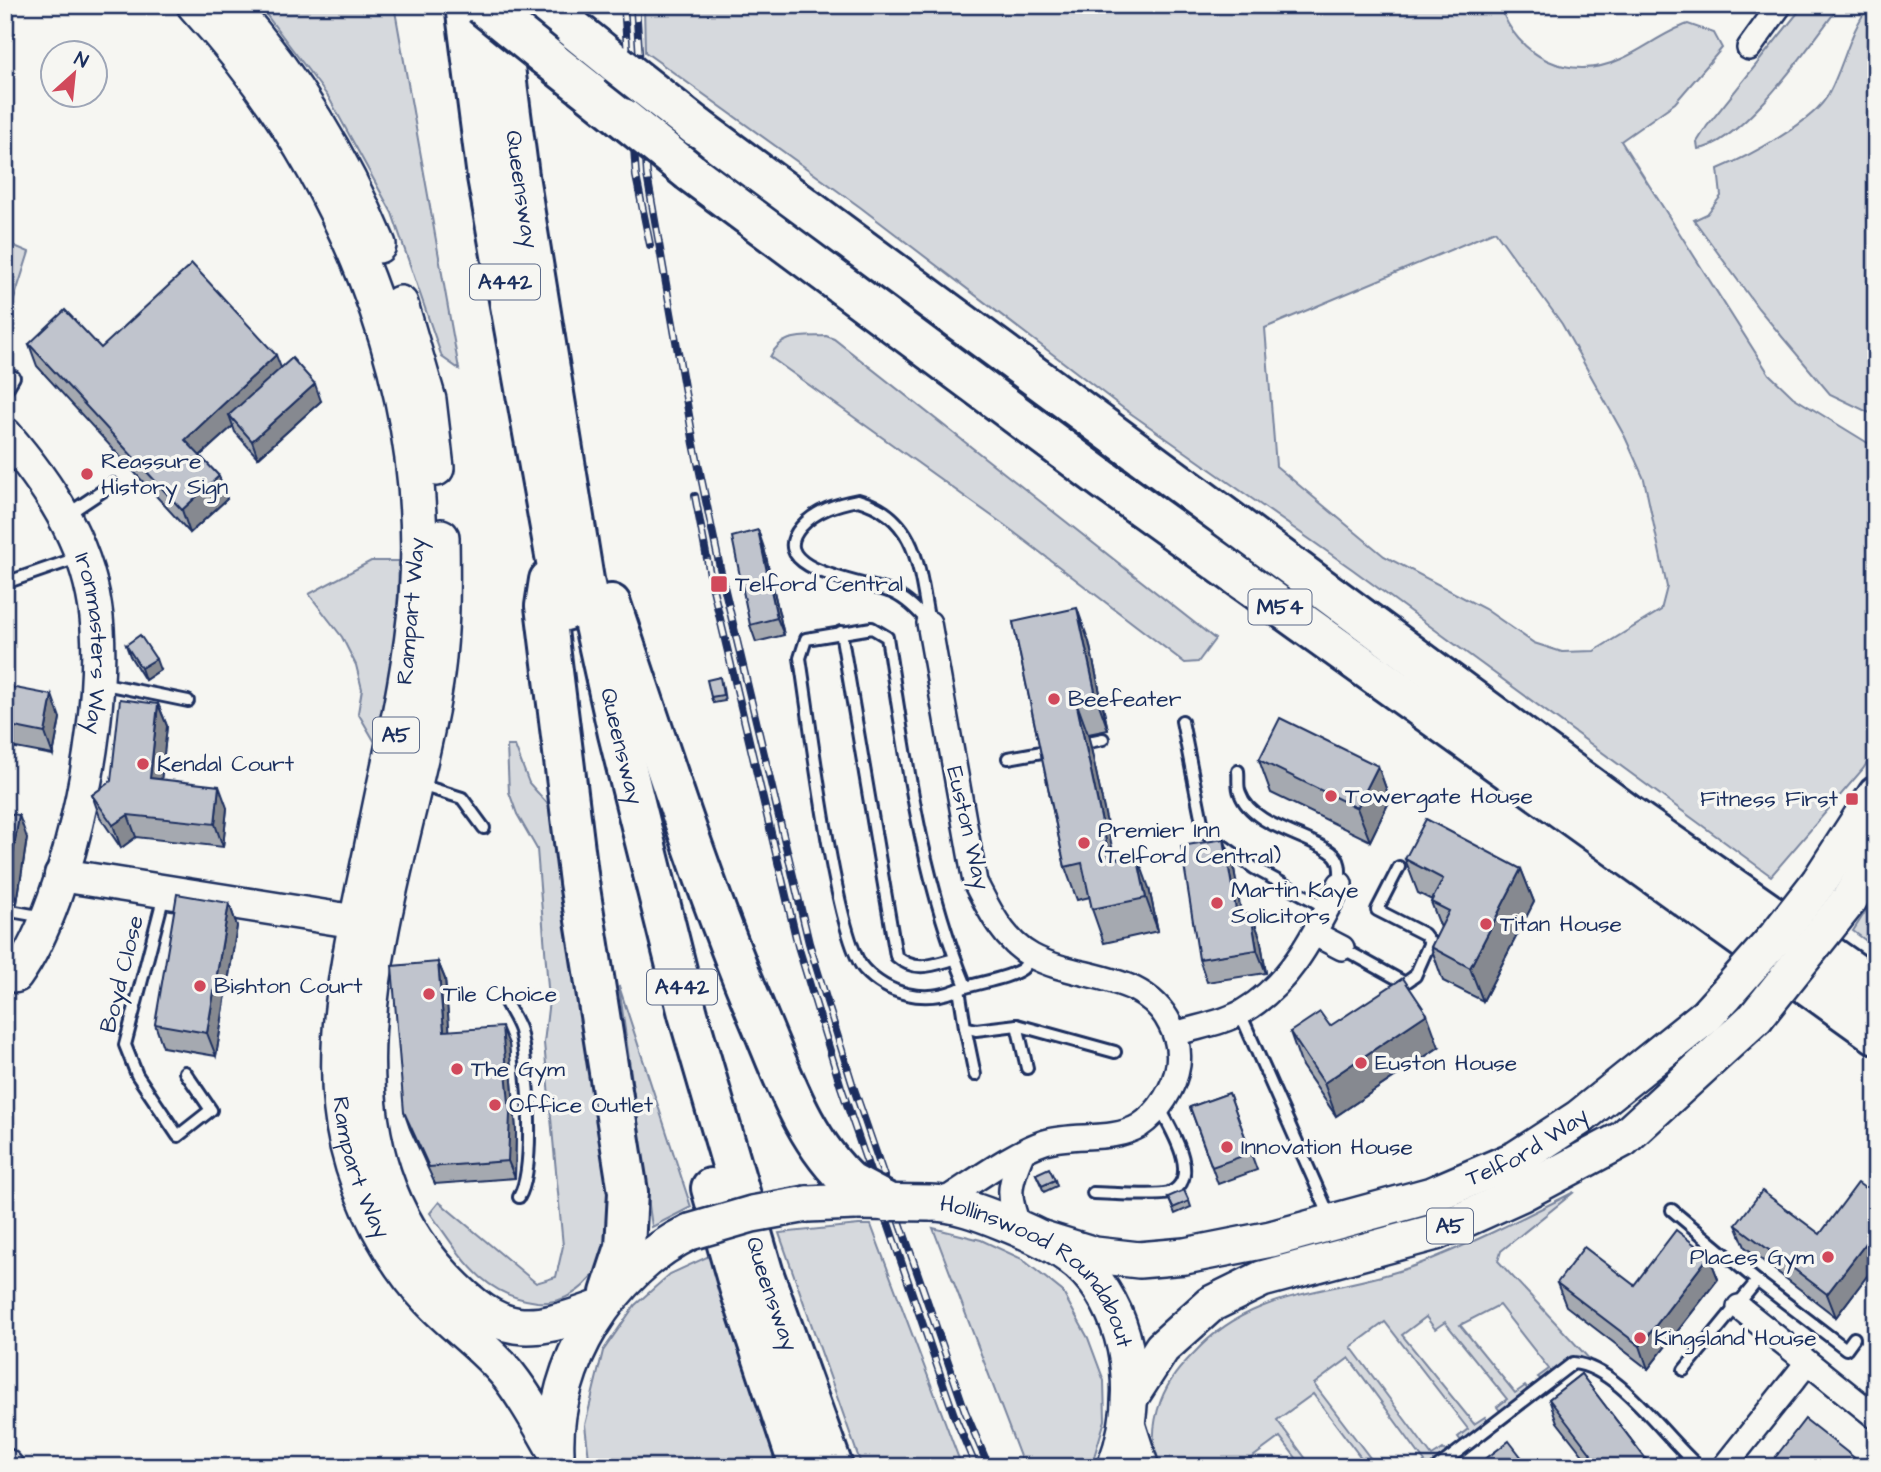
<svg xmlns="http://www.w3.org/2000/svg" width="1881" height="1472" viewBox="0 0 1881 1472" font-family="'Architects Daughter',sans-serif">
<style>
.green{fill:#d6d9dd;stroke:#78849e;stroke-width:2;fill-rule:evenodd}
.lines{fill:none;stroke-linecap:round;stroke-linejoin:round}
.lane-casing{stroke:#1b2f5e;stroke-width:16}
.street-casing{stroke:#1b2f5e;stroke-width:28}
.secondary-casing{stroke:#1b2f5e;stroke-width:37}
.primary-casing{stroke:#1b2f5e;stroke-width:40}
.highway-casing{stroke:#1b2f5e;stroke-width:44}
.lane{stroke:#f6f6f2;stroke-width:10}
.street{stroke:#f6f6f2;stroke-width:23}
.secondary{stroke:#f6f6f2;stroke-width:32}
.primary{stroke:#f6f6f2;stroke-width:35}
.highway{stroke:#f6f6f2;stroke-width:38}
.rail-casing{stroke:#1b2f5e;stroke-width:8}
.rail{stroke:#f6f6f2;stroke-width:5;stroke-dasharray:16;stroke-linecap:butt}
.primary-bridge-casing{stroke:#1b2f5e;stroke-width:40;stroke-linecap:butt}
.highway-bridge-casing{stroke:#1b2f5e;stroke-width:44;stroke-linecap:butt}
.primary-bridge{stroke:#f6f6f2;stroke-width:35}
.highway-bridge{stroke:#f6f6f2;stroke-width:38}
.wall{fill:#a5a9b0;stroke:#1b2f5e;stroke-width:2}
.shaded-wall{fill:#868990;stroke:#1b2f5e;stroke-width:2}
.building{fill:#c0c4cd;stroke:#1b2f5e;stroke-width:2}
.poi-dot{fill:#d1495b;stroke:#f6f6f2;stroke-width:2.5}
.labels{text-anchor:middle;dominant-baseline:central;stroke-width:7;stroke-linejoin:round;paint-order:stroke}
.shield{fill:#f6f6f2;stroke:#5d6b8a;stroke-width:2}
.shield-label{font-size:21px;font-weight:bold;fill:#1b2f5e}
.street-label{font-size:23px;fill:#1b2f5e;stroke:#f6f6f2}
.poi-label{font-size:23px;fill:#1b2f5e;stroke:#f6f6f2;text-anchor:start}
</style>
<rect width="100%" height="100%" fill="#f6f6f2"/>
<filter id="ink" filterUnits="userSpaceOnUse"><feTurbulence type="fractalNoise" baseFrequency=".0143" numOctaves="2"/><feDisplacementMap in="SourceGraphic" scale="14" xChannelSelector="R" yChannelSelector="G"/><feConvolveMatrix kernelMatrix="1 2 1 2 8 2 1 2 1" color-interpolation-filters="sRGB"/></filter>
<g filter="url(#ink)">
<g class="green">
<path d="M259 5H394L459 369 442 357 392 213 329 98Z"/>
<path d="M644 5H1500C1516 57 1570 83 1621 59 1644 49 1664 32 1688 24L1714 33 1722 48 1675 103 1621 141 1769 374 1793 397 1876 448V749L1863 769 1771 876 1352 569 1123 408 860 207 645 52ZM1495 231 1562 324 1625 437 1644 479 1667 587 1661 610 1594 651 1562 652 1534 643 1485 609 1384 556 1276 466 1265 328Z"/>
<path d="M1804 5H1840C1813 41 1743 144 1698 149L1697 142 1707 126Z"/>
<path d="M1870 5H1876V416L1830 394 1758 308 1694 220 1707 214 1721 196 1718 169C1747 157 1815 122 1829 93 1844 65 1850 30 1870 5Z"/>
<path d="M5 242 29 252 5 328Z"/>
<path d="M826 336 834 339 1215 639 1198 662 1185 663 1003 524 770 357C782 333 802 337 826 336Z"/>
<path d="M371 561H399L396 647 376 744 358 713 362 689 356 665 342 637 309 594Z"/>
<path d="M507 746H515L529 783 555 812 619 1229C610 1245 602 1267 589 1280 576 1295 557 1304 537 1302 480 1295 461 1255 430 1213L439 1202 536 1283 556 1277 563 1246 544 1043 549 1000 537 849 517 814 509 792Z"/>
<path d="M1876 895V948L1853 931Z"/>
<path d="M619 986 691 1207 652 1227Z"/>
<path d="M1574 1192 1501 1251 1498 1261 1594 1364 1592 1370 1577 1366 1542 1380 1538 1377 1549 1369 1499 1305 1460 1325 1515 1393 1525 1386 1529 1391 1501 1412 1497 1407 1507 1399 1445 1322 1435 1329 1426 1317 1402 1335 1474 1424 1485 1417 1488 1422 1462 1442 1458 1437 1468 1429 1385 1322 1351 1347 1432 1456 1443 1449 1447 1453 1429 1467H1419L1425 1462 1349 1358 1314 1384 1377 1467H1368L1313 1394 1277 1420 1312 1467H1303L1280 1437 1246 1462 1249 1467H1161C1150 1446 1153 1422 1161 1400 1169 1380 1179 1368 1194 1353 1255 1286 1336 1295 1414 1266 1469 1245 1521 1219 1574 1192Z"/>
<path d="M859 1225H871L962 1467H862L779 1233Z"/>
<path d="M933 1228 981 1240 1022 1259 1062 1291 1088 1338 1104 1381 1105 1420 1091 1467H1024Z"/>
<path d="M709 1256 782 1467H590L585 1425 603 1351 635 1305 670 1274Z"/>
</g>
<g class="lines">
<defs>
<g id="lane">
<path d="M5 392 14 377"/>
<path d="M858 500C918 517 919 570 929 623 917 610 907 599 891 592 868 582 763 571 801 527 816 510 837 504 858 500Z"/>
<path d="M68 514 113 484"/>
<path d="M5 583 80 557"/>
<path d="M841 632 896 956C915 973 933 965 954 959"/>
<path d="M100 683 188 701"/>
<path d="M1182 721 1204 832 1254 868 1327 908"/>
<path d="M1075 745 1103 739"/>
<path d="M1008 758 1053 750"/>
<path d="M1238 771C1239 778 1237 787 1240 793 1251 826 1309 835 1332 853 1342 860 1340 873 1340 884"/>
<path d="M417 784 462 798 484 828"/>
<path d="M164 895 125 1045 137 1075 178 1136 211 1110 185 1072"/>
<path d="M5 910 44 917"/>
<path d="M1342 948 1405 983 1415 976 1430 942 1424 934 1377 910 1399 867"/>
<path d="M966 986C920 875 906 755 887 637L872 628 806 639 800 658C809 713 835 938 864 969 888 995 924 1003 957 990 974 983 1008 979 1022 969 1026 966 1029 960 1032 956"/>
<path d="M959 989 965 1027 976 1030 1017 1025 1115 1052"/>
<path d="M505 1001C510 1011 517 1021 520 1031 528 1064 536 1169 519 1197"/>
<path d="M1240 1013 1331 1219"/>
<path d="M1017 1025 1027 1068"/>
<path d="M965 1027 975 1075"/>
<path d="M1093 1193C1108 1193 1158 1197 1169 1193 1204 1179 1169 1126 1159 1107"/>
<path d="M1672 1210 1757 1281 1684 1370"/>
<path d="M1757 1281 1846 1349 1854 1338"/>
<path d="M1438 1467 1573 1363C1619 1367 1664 1437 1699 1467"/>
</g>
<g id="street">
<path d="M1749 48 1780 5"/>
<path d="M929 623 975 882C989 910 1004 941 1032 956 1078 981 1144 971 1170 1024 1177 1037 1180 1050 1178 1065 1175 1087 1159 1113 1139 1126 1112 1142 1075 1133 1045 1142 1011 1153 971 1184 940 1203"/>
<path d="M1315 934 1342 948"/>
<path d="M1175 1034C1196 1027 1223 1023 1242 1012 1292 983 1315 932 1340 884"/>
<path d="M1020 1229C1007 1196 1008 1186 1022 1154"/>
<path d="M1739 1307 1876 1417"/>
<path d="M1131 1417 1147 1467"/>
<path d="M1724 1467 1807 1363"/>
</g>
<g id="secondary">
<path id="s1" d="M5 434C48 484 85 539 95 606 110 700 72 899 16 976"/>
<path d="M61 875 358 922"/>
<path d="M5 1465 7 1467"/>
</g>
<g id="primary">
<path id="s2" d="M195 5C341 163 433 382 417 598 411 675 392 750 377 825 357 928 324 1042 348 1146 361 1200 391 1259 429 1299 454 1326 486 1347 509 1376 527 1399 541 1425 555 1450"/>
<path d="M229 5C292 76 342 158 378 245"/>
<path d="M400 304 428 400 436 468"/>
<path d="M441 537C442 593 442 646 432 701 399 884 296 1119 445 1278 501 1337 527 1335 600 1308"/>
<path d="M1819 882 1876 794"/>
<path d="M1849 900 1876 855"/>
<path id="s3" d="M930 1203C955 1203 981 1213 1003 1222 1036 1235 1074 1252 1096 1282 1135 1335 1138 1408 1115 1467"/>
<path d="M807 1204 855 1202"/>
<path id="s4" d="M1043 1239 1095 1255 1139 1260 1185 1256 1271 1239 1432 1195 1516 1159 1579 1118 1706 1016 1726 994"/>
<path d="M1131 1396 1162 1348 1211 1304 1262 1279 1436 1232 1520 1194 1623 1139 1756 1017"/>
<path d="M556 1453C552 1365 611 1270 690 1232"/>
</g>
<g id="highway">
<path d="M465 5 487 177 565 611"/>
<path id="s5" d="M497 5 519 176 584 580 618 734 688 1014 765 1278 833 1467"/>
<path d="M544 5 617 64"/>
<path d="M545 56 623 118"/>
<path d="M697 127 1626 813 1876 988"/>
<path d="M690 172 1105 481 1876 1034"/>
<path d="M549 580 545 606 579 882 628 1192 625 1247 610 1293"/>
<path d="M611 604C658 743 702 884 759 1019 784 1078 804 1141 852 1184"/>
<path d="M711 1188 739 1287 799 1467"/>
</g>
</defs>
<use href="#lane" class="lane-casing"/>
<use href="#street" class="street-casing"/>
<use href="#secondary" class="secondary-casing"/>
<use href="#primary" class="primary-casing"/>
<use href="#highway" class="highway-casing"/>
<use href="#lane" class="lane"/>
<use href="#street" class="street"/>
<use href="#secondary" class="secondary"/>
<use href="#primary" class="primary"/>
<use href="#highway" class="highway"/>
<defs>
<g id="rail">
<path d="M624 5 636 176 650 245"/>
<path d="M636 5 647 175 694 444 723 582 809 943 852 1083 965 1411 989 1467"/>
<path d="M695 496 712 585 798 946 841 1087 954 1415 976 1467"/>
</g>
</defs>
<use href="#rail" class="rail-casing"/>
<use href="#rail" class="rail"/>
<defs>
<g id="primary-bridge">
<path d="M1726 994 1776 937 1819 882"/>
<path d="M1756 1017 1849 900"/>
<path d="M858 1202 930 1203"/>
<path d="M690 1232 752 1214 807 1204"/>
</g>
<g id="highway-bridge">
<path d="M482 5 545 56"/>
<path d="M617 64 697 127"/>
<path d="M623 118 690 172"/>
<path d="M852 1184 886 1202"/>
</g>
</defs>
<use href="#primary-bridge" class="primary-bridge-casing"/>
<use href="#highway-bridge" class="highway-bridge-casing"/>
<use href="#primary-bridge" class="primary-bridge"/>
<use href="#highway-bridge" class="highway-bridge"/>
</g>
<g class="wall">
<path d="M29 344 101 348 281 368 321 401 258 458 235 432 233 426 200 456 219 476 227 499 190 533 37 366Z"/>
<path d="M764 548 784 635 756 642 750 625Z"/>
<path d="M1013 622 1089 642 1108 730 1088 734 1114 859 1149 888 1158 931 1104 943 1092 909 1090 897 1077 900 1065 867Z"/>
<path d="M126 645 160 670 145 680 130 656Z"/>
<path d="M722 683 725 701 713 703 711 697Z"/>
<path d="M5 686 60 718 53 755 5 746Z"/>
<path d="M158 704 167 726 161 779 227 808 223 847 136 837 121 848 100 817 92 795 111 781Z"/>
<path d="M1259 760 1378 766 1390 800 1370 841 1271 793Z"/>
<path d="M5 813 27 838 17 903 5 901Z"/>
<path d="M1405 859 1521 869 1534 902 1483 1001 1443 981 1431 947 1441 928 1431 902 1432 900 1418 893Z"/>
<path d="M1233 862 1241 915 1251 914 1260 937 1266 973 1207 982 1199 959Z"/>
<path d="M229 903 237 926 216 1056 163 1047 155 1024Z"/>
<path d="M438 962 445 979 449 1031 509 1044 516 1131 515 1178 435 1184 410 1129 404 1112Z"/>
<path d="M1330 1026 1439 1047 1336 1116 1302 1066 1290 1032Z"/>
<path d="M1229 1093 1257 1170 1218 1184 1190 1107Z"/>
<path d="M1036 1174 1055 1180 1057 1186 1044 1192Z"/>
<path d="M1876 1196V1264L1836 1317 1745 1247 1736 1225 1820 1234Z"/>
<path d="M1168 1197 1189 1201 1191 1207 1175 1214Z"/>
<path d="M1709 1256 1718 1279 1648 1369 1566 1306 1557 1283 1634 1285Z"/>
<path d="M1581 1374 1652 1467H1574L1585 1458 1557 1422 1549 1399Z"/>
</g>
<g class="shaded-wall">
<path d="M276 355 285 378 229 415 233 426 193 462 185 440Z"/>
<path d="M315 384 321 401 258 458 252 441Z"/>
<path d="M219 476 227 499 190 533 182 510Z"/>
<path d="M758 530 764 548 784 635 777 618Z"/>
<path d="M1077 608 1089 642 1108 730 1096 696Z"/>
<path d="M156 659 160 670 145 680 141 668Z"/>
<path d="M52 695 60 718 53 755 45 733Z"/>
<path d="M1076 701 1088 734 1122 894 1110 860Z"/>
<path d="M158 704 167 726 159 801 150 778Z"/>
<path d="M1378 766 1390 800 1370 841 1357 808Z"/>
<path d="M219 786 227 808 223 847 215 824Z"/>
<path d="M19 815 27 838 17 903 9 880Z"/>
<path d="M128 815 136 837 121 848 113 825Z"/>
<path d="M1224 839 1233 862 1245 939 1237 916Z"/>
<path d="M1137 855 1149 888 1158 931 1146 898Z"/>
<path d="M1521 869 1534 902 1483 1001 1470 968Z"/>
<path d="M229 903 237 926 216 1056 207 1033Z"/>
<path d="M1251 914 1260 937 1266 973 1257 950Z"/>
<path d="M438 962 445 979 451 1049 444 1031Z"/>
<path d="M1427 1014 1439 1047 1336 1116 1324 1083Z"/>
<path d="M502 1027 509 1044 516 1131 515 1178 508 1161Z"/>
<path d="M1876 1230V1264L1836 1317 1827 1294Z"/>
<path d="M1709 1256 1718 1279 1648 1369 1640 1346Z"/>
</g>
<g class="building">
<path d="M192 264 276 355 185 440 219 476 182 510 29 344 65 310 101 348Z"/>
<path d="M292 358 315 384 252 441 229 415Z"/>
<path d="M758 530 777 618 750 625 732 537Z"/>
<path d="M1077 608 1096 696 1076 701 1110 860 1137 855 1146 898 1092 909 1082 863 1065 867 1013 622Z"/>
<path d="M140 635 156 659 141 668 126 645Z"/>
<path d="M720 677 723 695 711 697 707 680Z"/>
<path d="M5 686 52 695 45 733 5 725Z"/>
<path d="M120 699 158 704 150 778 219 786 215 824 128 815 113 825 92 795 111 781Z"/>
<path d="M1280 718 1378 766 1357 808 1259 760Z"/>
<path d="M5 813 19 815 9 880H5Z"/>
<path d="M1426 819 1521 869 1470 968 1431 947 1449 911 1431 902 1443 879 1405 859Z"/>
<path d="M1224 839 1237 916 1251 914 1257 950 1199 959 1181 846Z"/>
<path d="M177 894 229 903 207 1033 155 1024Z"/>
<path d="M438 962 444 1031 502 1027 510 1114 508 1161 429 1167 404 1112 392 966Z"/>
<path d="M1403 978 1427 1014 1324 1083 1290 1032 1320 1012 1330 1026Z"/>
<path d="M1229 1093 1251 1153 1212 1167 1190 1107Z"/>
<path d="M1049 1168 1055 1180 1042 1186 1036 1174Z"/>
<path d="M1858 1183 1876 1196V1230L1827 1294 1736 1225 1762 1191 1820 1234Z"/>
<path d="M1184 1190 1189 1201 1173 1208 1168 1197Z"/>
<path d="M1676 1230 1709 1256 1640 1346 1557 1283 1584 1247 1634 1285Z"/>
<path d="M1581 1374 1651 1466 1650 1467H1574L1591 1454 1549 1399Z"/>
<path d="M1805 1419 1866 1467H1776L1771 1463Z"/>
<path d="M1509 1441 1529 1467H1475Z"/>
</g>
</g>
<g class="poi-dot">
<circle cx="87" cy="474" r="7"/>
<rect x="710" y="575" width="18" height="18" rx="3.5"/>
<circle cx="1054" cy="699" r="7"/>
<circle cx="143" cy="764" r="7"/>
<circle cx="1331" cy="796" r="7"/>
<rect x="1845" y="792" width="14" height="14" rx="3.5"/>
<circle cx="1084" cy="843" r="7"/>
<circle cx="1217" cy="903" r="7"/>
<circle cx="1486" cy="924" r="7"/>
<circle cx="200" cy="986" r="7"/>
<circle cx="429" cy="994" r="7"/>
<circle cx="1361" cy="1063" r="7"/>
<circle cx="457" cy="1069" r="7"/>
<circle cx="495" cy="1105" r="7"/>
<circle cx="1227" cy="1147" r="7"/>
<circle cx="1828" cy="1257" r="7"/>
<circle cx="1640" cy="1338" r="7"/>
</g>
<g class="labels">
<g class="shield">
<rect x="470" y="264.5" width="70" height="35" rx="5"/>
<rect x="1248.5" y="589.5" width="63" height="35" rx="5"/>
<rect x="373" y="717.5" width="46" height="35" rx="5"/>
<rect x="647" y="969.5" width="70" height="35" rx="5"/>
<rect x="1427" y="1208.5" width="46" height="35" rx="5"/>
</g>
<g class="shield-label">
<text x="505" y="282">A442</text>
<text x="1280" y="607">M54</text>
<text x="396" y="735">A5</text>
<text x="682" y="987">A442</text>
<text x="1450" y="1226">A5</text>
</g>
<g class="street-label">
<text stroke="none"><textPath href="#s5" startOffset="186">Queensway</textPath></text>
<text transform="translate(411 611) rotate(-85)">Rampart Way</text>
<text stroke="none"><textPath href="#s1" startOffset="234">Ironmasters Way</textPath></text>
<text stroke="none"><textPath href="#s5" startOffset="752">Queensway</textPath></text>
<text transform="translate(968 828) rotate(77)">Euston Way</text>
<text transform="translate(122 974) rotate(-76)">Boyd Close</text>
<text stroke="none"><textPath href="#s4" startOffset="506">Telford Way</textPath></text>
<text stroke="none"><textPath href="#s2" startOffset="1230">Rampart Way</textPath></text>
<text stroke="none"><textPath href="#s3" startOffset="135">Hollinswood Roundabout</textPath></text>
<text stroke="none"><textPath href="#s5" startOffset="1320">Queensway</textPath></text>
</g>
<g class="poi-label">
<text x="101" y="461">Reassure<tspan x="101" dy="26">History Sign</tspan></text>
<text x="735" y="584">Telford Central</text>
<text x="1068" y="699">Beefeater</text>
<text x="157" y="764">Kendal Court</text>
<text x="1345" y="796">Towergate House</text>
<text x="1838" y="799" text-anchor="end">Fitness First</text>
<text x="1098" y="830">Premier Inn<tspan x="1098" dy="26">(Telford Central)</tspan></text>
<text x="1231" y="890">Martin Kaye<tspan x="1231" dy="26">Solicitors</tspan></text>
<text x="1500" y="924">Titan House</text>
<text x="214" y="986">Bishton Court</text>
<text x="443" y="994">Tile Choice</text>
<text x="1375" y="1063">Euston House</text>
<text x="471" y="1069">The Gym</text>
<text x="509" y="1105">Office Outlet</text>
<text x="1241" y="1147">Innovation House</text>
<text x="1814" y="1257" text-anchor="end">Places Gym</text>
<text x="1654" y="1338">Kingsland House</text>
</g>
</g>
<rect width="1881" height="1472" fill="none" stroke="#f6f6f2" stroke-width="28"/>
<rect x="14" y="14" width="1853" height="1444" fill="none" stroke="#1b2f5e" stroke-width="2.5" filter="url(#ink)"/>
<g transform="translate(74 74) rotate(27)"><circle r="33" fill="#f6f6f2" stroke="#9ea6b7" stroke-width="2"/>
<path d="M0-5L12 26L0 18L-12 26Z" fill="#d1495b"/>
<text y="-10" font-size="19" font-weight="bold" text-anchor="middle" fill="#1b2f5e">N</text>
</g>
</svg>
